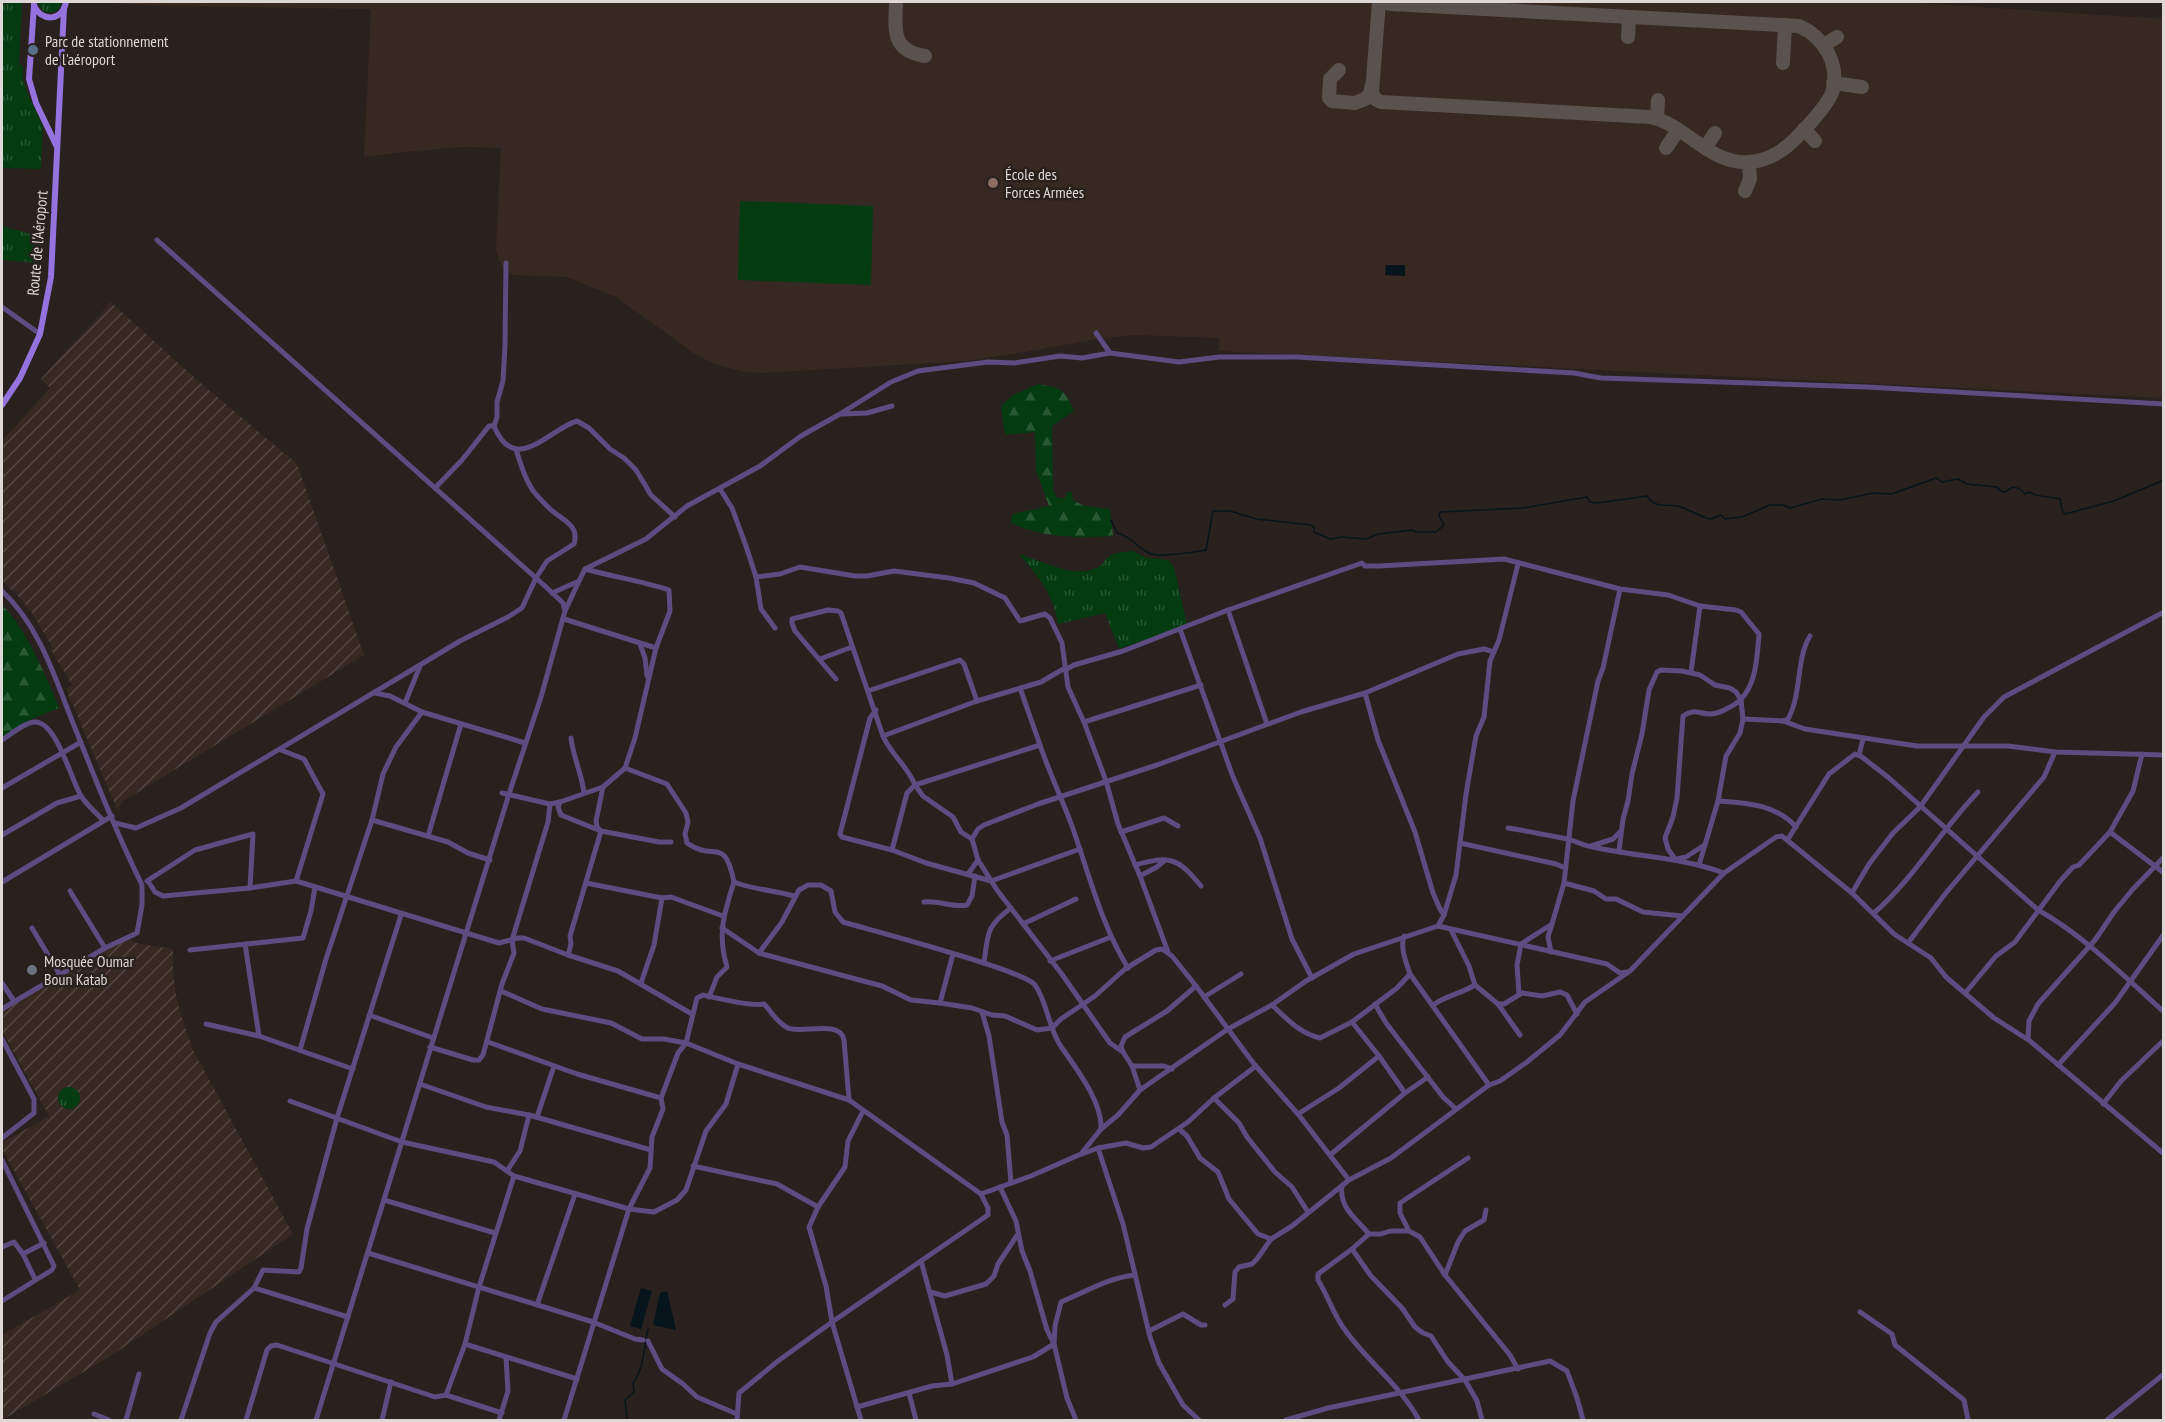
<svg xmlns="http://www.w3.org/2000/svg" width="2165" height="1422" viewBox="0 0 2165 1422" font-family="'PT Sans Narrow',sans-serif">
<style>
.built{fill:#372922}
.industrial{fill:url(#industrial-furrows)}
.grass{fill:url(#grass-tufts)}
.forest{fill:url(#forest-firs)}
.garden{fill:#043b11}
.water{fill:#06141c}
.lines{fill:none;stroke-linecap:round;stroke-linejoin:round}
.stream{stroke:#06141c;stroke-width:1.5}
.taxiway{stroke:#59524e;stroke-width:14}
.minor{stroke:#5c4c81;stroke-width:5}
.major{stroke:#9672df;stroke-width:6}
.service-dot{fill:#5c6f8a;stroke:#29211d;stroke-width:2}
.education-dot{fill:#8d6e63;stroke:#29211d;stroke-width:2}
.worship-dot{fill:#6b7280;stroke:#29211d;stroke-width:2}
.labels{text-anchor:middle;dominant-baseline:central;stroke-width:5;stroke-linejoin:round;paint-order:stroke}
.poi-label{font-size:16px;fill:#ddd7d5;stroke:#29211d;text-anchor:start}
.street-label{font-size:16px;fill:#ddd7d5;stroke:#29211d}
</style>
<defs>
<pattern id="industrial-furrows" width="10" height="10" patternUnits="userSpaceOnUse" patternTransform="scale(1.5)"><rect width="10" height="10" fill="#372922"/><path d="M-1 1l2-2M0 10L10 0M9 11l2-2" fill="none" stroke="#544741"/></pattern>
<pattern id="grass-tufts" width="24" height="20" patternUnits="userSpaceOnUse" patternTransform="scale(1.5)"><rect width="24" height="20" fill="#043b11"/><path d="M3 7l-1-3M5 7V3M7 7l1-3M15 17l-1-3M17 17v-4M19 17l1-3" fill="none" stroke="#285733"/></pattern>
<pattern id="forest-firs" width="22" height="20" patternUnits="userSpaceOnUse" patternTransform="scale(1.5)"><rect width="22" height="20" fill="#043b11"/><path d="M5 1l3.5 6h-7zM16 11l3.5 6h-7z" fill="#285733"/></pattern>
</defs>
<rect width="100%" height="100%" fill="#29211d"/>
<path class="built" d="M88 2H1903L2163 19V398L1219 351V338L1136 335 1103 338 1020 353 965 361 761 373 744 372 712 363 695 354 616 297 567 277 512 275 502 267 496 249 501 148 462 147 414 151 364 157 371 9 160 6Z"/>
<g class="industrial">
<path d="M111 302 197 380 297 464 364 655 123 801 117 809 66 689 72 685 51 650 53 648 32 613 16 594 2 581V441L50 388 41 379Z"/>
<path d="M125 937 136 943 173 949V972L176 996 181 1015 193 1050 293 1234 112 1355 2 1420V1335L80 1290 2 1149V1143L49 1116 2 1031V1012Z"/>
</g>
<g class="grass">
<path d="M10 2H22L19 64 23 67V80L27 93 43 126 41 169 2 168V5Z"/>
<path d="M37 2H62C60 11 52 15 43 11Z"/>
<path d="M2 226 41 237V263L2 260Z"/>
<path d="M1133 551 1147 558 1168 560 1174 567 1187 625 1119 649 1105 613 1058 624C1054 595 1038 576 1019 554 1044 561 1076 581 1100 566 1103 564 1104 561 1106 559 1113 552 1123 552 1133 551Z"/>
<circle cx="69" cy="1098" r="11"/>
</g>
<g class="forest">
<path d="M1038 384C1061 388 1065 389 1074 411L1052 426 1053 489 1056 497 1064 499 1067 492H1072L1073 500 1084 506 1110 509 1113 536C1078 538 1044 538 1011 523L1012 514 1049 506 1036 471 1035 432 1005 435 1001 406 1013 395Z"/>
<path d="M2 605C26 628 46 676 59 708L34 718 2 737Z"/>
</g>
<path class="garden" d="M740 201 873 206 871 285 738 280Z"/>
<g class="water">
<path d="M1386 265H1405V276L1385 275Z"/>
<path d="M641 1288 652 1291 641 1329 630 1326Z"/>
<path d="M667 1291 676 1330 653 1325 660 1293Z"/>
</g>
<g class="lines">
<g class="stream">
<path d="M1111 520 1117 533C1133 537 1136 547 1149 553 1158 558 1195 552 1206 550L1213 511H1230L1256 519 1311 525 1314 527V532L1330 539 1342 537 1366 539 1378 534 1412 530 1416 532H1436L1444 525 1439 516 1440 512 1523 508 1587 497 1590 502 1597 503 1647 496C1657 510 1665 503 1678 506 1688 509 1699 516 1710 519L1721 515 1725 519 1742 517 1770 505H1783L1790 508 1822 499 1840 500 1873 493 1892 494 1936 478 1942 482 1958 479 1967 484 1997 487 2000 491 2005 492 2013 487 2020 489 2025 494 2029 492C2039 498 2049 496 2060 499L2062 510 2065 514 2114 501 2164 480"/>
<path d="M627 1420 625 1400 634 1392 633 1383C644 1369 644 1347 648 1329"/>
</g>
<g class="taxiway">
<path d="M896 2C895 29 891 51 925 56"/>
<path d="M1379 2 1372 92 1375 99 1381 102 1650 117C1685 124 1710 165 1749 162 1760 161 1770 158 1779 152 1793 144 1829 105 1833 90 1839 63 1824 37 1799 26L1391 4 1384 2"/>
<path d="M1628 37 1629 17"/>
<path d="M1824 45 1837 37"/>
<path d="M1783 63 1785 25"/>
<path d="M1339 70 1330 79 1329 98 1332 101 1355 103 1365 99 1370 94 1372 85"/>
<path d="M1833 83 1862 87"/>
<path d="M1657 118 1658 100"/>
<path d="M1804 129 1815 141"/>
<path d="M1666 148 1678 130"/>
<path d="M1705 148 1715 133"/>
<path d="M1745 191 1750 179 1749 162"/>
</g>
<g class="minor">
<path d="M157 240 546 587 563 603 565 611 541 697 509 794 316 1420"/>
<path d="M506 263 505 345 503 381 497 402V417L494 426C515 477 549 429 577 421L589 428 610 449 624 458 636 470 651 495 675 517"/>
<path d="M2 307 40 334"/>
<path d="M1096 333 1110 353"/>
<path d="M842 414 867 413 892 406"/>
<path d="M435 488 462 460 489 426H494"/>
<path d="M720 489 732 508 746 546 756 577 761 609 775 628"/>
<path d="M756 577 780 574 800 567 855 576H867L894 571 949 578 974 583 1005 598 1020 621 1045 614 1050 618 1062 643 1068 687 1084 722 1106 781 1118 824 1140 876 1168 952"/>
<path d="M2 591C40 626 56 681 75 728 96 781 117 834 142 885V905L137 933 105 948 2 1009"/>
<path d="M552 593 579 581 585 569 646 539 687 506 760 466 801 436 840 414 891 382 918 371 988 362 1015 363 1060 356 1082 358 1110 353 1179 362 1219 357H1296L1574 373 1601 378 1867 387 2164 404"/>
<path d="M1228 610 1267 724"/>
<path d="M565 611 579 581"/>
<path d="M564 619 656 648"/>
<path d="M1180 629 1233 777 1260 838 1292 939 1312 978"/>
<path d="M640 644 645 658 647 676"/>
<path d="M820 659 852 647"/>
<path d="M1065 670 1074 665 1123 651 1228 610 1362 563 1365 566H1379L1504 559 1620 589 1668 595 1700 606 1736 610 1741 612 1759 634C1757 661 1756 696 1728 708 1723 711 1716 714 1710 714 1699 714 1694 708 1683 716L1677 798 1673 817 1665 838 1668 849 1675 859"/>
<path d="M1691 672 1700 606"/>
<path d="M836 679 795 631 792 623V619L828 610 838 611 841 613 883 736 977 701 1041 682 1065 668"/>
<path d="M1020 688 1040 745"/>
<path d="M868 691 960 660 964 664 977 701"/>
<path d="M375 693 390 696 422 712 525 743"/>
<path d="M1365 693 1378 740 1415 832 1433 893 1440 909 1444 915"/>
<path d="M405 703 420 666"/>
<path d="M876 710 870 718 840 834 842 837 892 850"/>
<path d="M1743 719 1783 721 1788 719C1802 694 1796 658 1810 636"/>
<path d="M1783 721 1805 729 1917 746H2008L2055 752 2164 755"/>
<path d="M1084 722 1201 685"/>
<path d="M883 736C892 756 907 765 915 785L1040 745C1049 772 1062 799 1072 826 1089 874 1101 924 1128 968"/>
<path d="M571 738C573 757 582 774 584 793"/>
<path d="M2 740C10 735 25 722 35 722 57 722 71 780 81 796 87 805 96 813 103 820"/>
<path d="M281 750 304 759 323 794 296 881"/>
<path d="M1859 755 1863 739"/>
<path d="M625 768 667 784 686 813 688 822 685 834 687 843C715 863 724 834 734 882 754 890 774 890 794 896"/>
<path d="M603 787 596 821 597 827 601 831 659 842H671"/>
<path d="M2 788 81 742"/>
<path d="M502 793 550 804 560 802 603 787 625 768 635 738 656 648 670 611 669 590C642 581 614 577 585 569"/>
<path d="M1718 801C1746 803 1776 804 1796 827"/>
<path d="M560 802 558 807 561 815 601 831 570 936 571 944 568 955"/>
<path d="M372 820 448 842 468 853 490 860"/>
<path d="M115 823 136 828 181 808 460 641 508 617 522 608 536 578 547 561 574 544C580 525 562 520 550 509 545 504 539 498 534 492 525 480 520 463 516 449"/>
<path d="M1508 828C1528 831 1547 835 1567 839 1576 841 1584 846 1593 847 1637 857 1681 857 1724 873"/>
<path d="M1121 832 1164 818 1178 826"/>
<path d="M2110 832 2164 873"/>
<path d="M2 835 57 803 81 796"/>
<path d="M428 836 461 724"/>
<path d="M972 839 978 829 984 825 1038 804 1157 765 1301 712 1365 693 1458 654 1484 649 1494 652"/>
<path d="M1788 839 1829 774 1855 754 1862 757 1889 778 2038 910C2082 934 2126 978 2164 1012"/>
<path d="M1460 843 1556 864 1565 868"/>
<path d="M1591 846 1613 839 1621 831"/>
<path d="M1080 849 991 881 926 863 892 850 907 793 915 785 923 796 953 817 961 832 972 839 978 860 997 890 1061 973 1110 1043 1123 1052"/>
<path d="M1619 851 1623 819 1628 801 1632 774 1642 734 1649 690 1657 672 1661 670 1682 671 1700 675 1715 685 1730 688 1736 692 1741 700 1743 719 1740 733 1726 756 1718 801 1699 865"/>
<path d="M1677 859 1686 857 1703 846"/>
<path d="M1135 865C1170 855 1178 858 1201 886"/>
<path d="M968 874 978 860"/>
<path d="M1140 876 1157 867 1165 860"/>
<path d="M147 881 195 850 253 834 250 888"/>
<path d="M148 881 155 892 163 896 250 888 296 881 499 943 518 938H524L568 955 618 971 692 1014"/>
<path d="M2 882 112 816"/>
<path d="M586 883 662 898 671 897 723 916"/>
<path d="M1564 883 1594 891 1606 899H1616L1643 912 1682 916"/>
<path d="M70 891 105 948"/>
<path d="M1852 893 1869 864 1893 833 1920 807 1984 717 2004 697 2164 612"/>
<path d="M924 902C939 900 952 908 967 905L972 896 975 876"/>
<path d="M1874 913C1916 876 1940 831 1978 792"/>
<path d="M1023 924 1076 899"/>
<path d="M1438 926 1444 915 1456 875 1466 794 1476 736 1484 717 1490 661 1499 640 1518 564"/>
<path d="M32 928 60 975"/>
<path d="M722 928 759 953 882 986 911 1000 940 1003 972 1008 992 1015 1005 1016 1037 1030 1052 1028 1061 1019 1095 996 1125 969 1156 950 1162 949 1172 956 1196 986 1254 1064 1298 1114 1349 1180"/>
<path d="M1451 930 1469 966 1475 985 1498 1004H1504L1522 993 1542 996 1560 992 1567 995 1577 1014"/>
<path d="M1404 936C1400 948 1406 962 1410 974"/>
<path d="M1908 943 1945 894 2044 777 2055 752"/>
<path d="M245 944 259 1036"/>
<path d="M190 950 303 938 311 911 315 887"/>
<path d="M1551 952 1548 937 1552 924"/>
<path d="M759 953 782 922 799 890 808 885H821L831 891 835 912 843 922C870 930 1024 970 1035 985 1048 1003 1048 1029 1062 1048 1076 1068 1103 1103 1101 1129"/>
<path d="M1050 961 1111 937"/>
<path d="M984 963C988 934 986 926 1011 908"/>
<path d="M2 983 14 1001"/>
<path d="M641 983 654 945 662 898"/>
<path d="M501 991 542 1009 611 1023 642 1039H664L686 1043 738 1064 849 1100 981 1194"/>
<path d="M1966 992 1996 956 2015 942 2061 880 2073 867 2079 865 2110 832 2133 791 2142 754"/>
<path d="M1519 994 1517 965 1521 944 1552 924 1564 883 1573 801 1598 681 1603 668 1620 589"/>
<path d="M709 997 717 977 727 967C717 935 724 913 734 882"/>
<path d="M1204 997 1241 974"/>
<path d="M940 1003 953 954"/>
<path d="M1375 1004 1386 1023 1443 1097 1456 1109"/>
<path d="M1498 1004 1520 1035"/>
<path d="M1272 1005C1287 1019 1299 1033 1320 1038L1352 1022 1397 988 1410 974 1489 1085"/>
<path d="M1433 1005C1445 996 1462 993 1475 985"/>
<path d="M982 1012 989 1036 1002 1122 1007 1135 1011 1183"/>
<path d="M369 1015 433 1038"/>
<path d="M206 1024 259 1036 353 1069"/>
<path d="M2 1039 34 1099V1113L2 1138"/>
<path d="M2028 1039 2029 1021 2038 1004 2095 940 2114 912 2133 889 2164 857"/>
<path d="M488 1042 577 1074 661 1098"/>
<path d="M430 1047 473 1060H479L483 1055 502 984 514 953 512 940 548 822 550 804"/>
<path d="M300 1050 326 959 372 820 383 774 396 747 422 712"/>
<path d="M2058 1065 2115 1003 2164 934"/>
<path d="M1132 1066H1164L1172 1069"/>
<path d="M420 1084 486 1107 529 1115 651 1150"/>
<path d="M1140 1090 1132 1066 1123 1052 1121 1046 1125 1037 1167 1011 1196 986"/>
<path d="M1405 1093 1428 1077"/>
<path d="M1214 1098 1239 1123 1247 1137 1275 1172 1292 1187 1308 1212"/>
<path d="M290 1101 402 1142 494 1162 514 1176 629 1209 654 1212 677 1200 686 1190 706 1131 726 1104 738 1064"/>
<path d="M2103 1104 2121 1081 2164 1040"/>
<path d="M1298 1114 1339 1088 1379 1056 1352 1022"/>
<path d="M537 1117 554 1066"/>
<path d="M1179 1129 1187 1136 1200 1158 1218 1172 1229 1199 1258 1234 1271 1239"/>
<path d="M1098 1148 1123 1224 1150 1337 1159 1363 1183 1405 1199 1420"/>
<path d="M1082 1154 1098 1148 1126 1143 1143 1148 1151 1147 1188 1122 1214 1098 1256 1066"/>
<path d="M1330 1155 1405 1093 1379 1056"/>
<path d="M2 1160 54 1266 52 1270 2 1301"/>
<path d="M693 1166 777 1184 818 1207"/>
<path d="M507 1171 520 1151 529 1115"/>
<path d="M1342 1186C1339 1208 1356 1218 1369 1234H1381L1390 1231H1409L1420 1237 1445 1275 1510 1355 1518 1369"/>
<path d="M1000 1187 1016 1221 1022 1251 1030 1271 1047 1330 1054 1344 1067 1398 1076 1420"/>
<path d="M384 1200 495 1233"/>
<path d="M1409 1231 1400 1213V1203L1468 1158"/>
<path d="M1369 1234 1352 1249 1318 1274V1280C1328 1296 1334 1316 1345 1330 1368 1362 1400 1385 1419 1420"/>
<path d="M2 1247 14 1242 23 1254 35 1279"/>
<path d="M1352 1249 1371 1276 1402 1308 1415 1327 1423 1333 1431 1336 1448 1362 1465 1380 1477 1401 1482 1420"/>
<path d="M368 1253 593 1322 635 1339 643 1340"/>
<path d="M23 1254 44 1243"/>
<path d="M921 1261 947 1355 952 1384"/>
<path d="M1445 1275 1458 1242 1465 1231 1484 1220 1486 1210"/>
<path d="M254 1288 348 1317"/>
<path d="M930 1292 945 1296 986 1284 994 1276 998 1264 1018 1234"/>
<path d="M537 1305 575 1194"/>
<path d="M1225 1305 1233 1299 1235 1272 1239 1267 1252 1264 1257 1259 1271 1239 1292 1226 1349 1180 1391 1158 1489 1085 1500 1081 1527 1062 1560 1035 1585 1002 1630 971 1724 873 1776 837 1782 836 1852 893 1894 934 1931 958 1946 977 1994 1018 2030 1041 2164 1154"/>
<path d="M1860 1312 1892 1334 1895 1345 1964 1400 1968 1420"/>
<path d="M1149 1331 1183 1314 1201 1325H1205"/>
<path d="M648 1341 662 1369 683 1384 697 1397 737 1414"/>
<path d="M465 1344 577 1379"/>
<path d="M909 1393 916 1420"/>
<path d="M446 1395 465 1344 479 1287 514 1176"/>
<path d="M857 1407 932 1386 952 1384 1033 1357 1054 1344 1055 1326 1061 1302C1086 1292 1107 1278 1135 1275"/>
<path d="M94 1414 109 1420"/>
<path d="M126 1420 139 1374"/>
<path d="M181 1420 210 1333 216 1322 254 1288 263 1270 299 1272 301 1268 307 1229 337 1118 401 915"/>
<path d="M246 1420 267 1350 271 1346 277 1345 435 1397 446 1395 502 1413"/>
<path d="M382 1420 391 1382"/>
<path d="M499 1420 508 1391 506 1357"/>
<path d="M564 1420 629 1209 650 1168 652 1137 663 1109 661 1098 678 1053 686 1043 697 998 703 995C716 998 754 1007 764 1004 772 1012 777 1023 788 1028 802 1034 840 1019 844 1040L849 1100"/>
<path d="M737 1420 739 1393 778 1361 832 1322 988 1215V1208L981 1194 1031 1176 1081 1154 1101 1129 1118 1115 1140 1090 1228 1029 1272 1005 1306 981 1354 954 1438 926 1607 964 1620 973 1628 972"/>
<path d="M861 1420 832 1322 826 1286 809 1227 818 1207 845 1167 848 1141 863 1111"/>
<path d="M1286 1420 1328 1408 1550 1361 1567 1371 1577 1398 1583 1420"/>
<path d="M2107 1420 2164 1374"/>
</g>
<g class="major">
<path d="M34 5 29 79 36 103 56 145"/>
<path d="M34 5C41 23 63 21 66 2"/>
<path d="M2 405 20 378 40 334 51 277 64 8"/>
</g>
</g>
<circle class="service-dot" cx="33" cy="50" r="6"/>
<circle class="education-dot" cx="993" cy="183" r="6"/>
<circle class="worship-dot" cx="32" cy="970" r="6"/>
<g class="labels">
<g class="poi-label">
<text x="45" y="41">Parc de stationnement<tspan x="45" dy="18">de l'aéroport</tspan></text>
<text x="1005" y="174">École des<tspan x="1005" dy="18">Forces Armées</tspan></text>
<text x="44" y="961">Mosquée Oumar<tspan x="44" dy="18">Boun Katab</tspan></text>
</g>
<g class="street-label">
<text transform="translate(37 243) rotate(-85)">Route de l'Aéroport</text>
</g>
</g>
<rect width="2165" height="1422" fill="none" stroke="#ddd7d5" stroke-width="6"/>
</svg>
